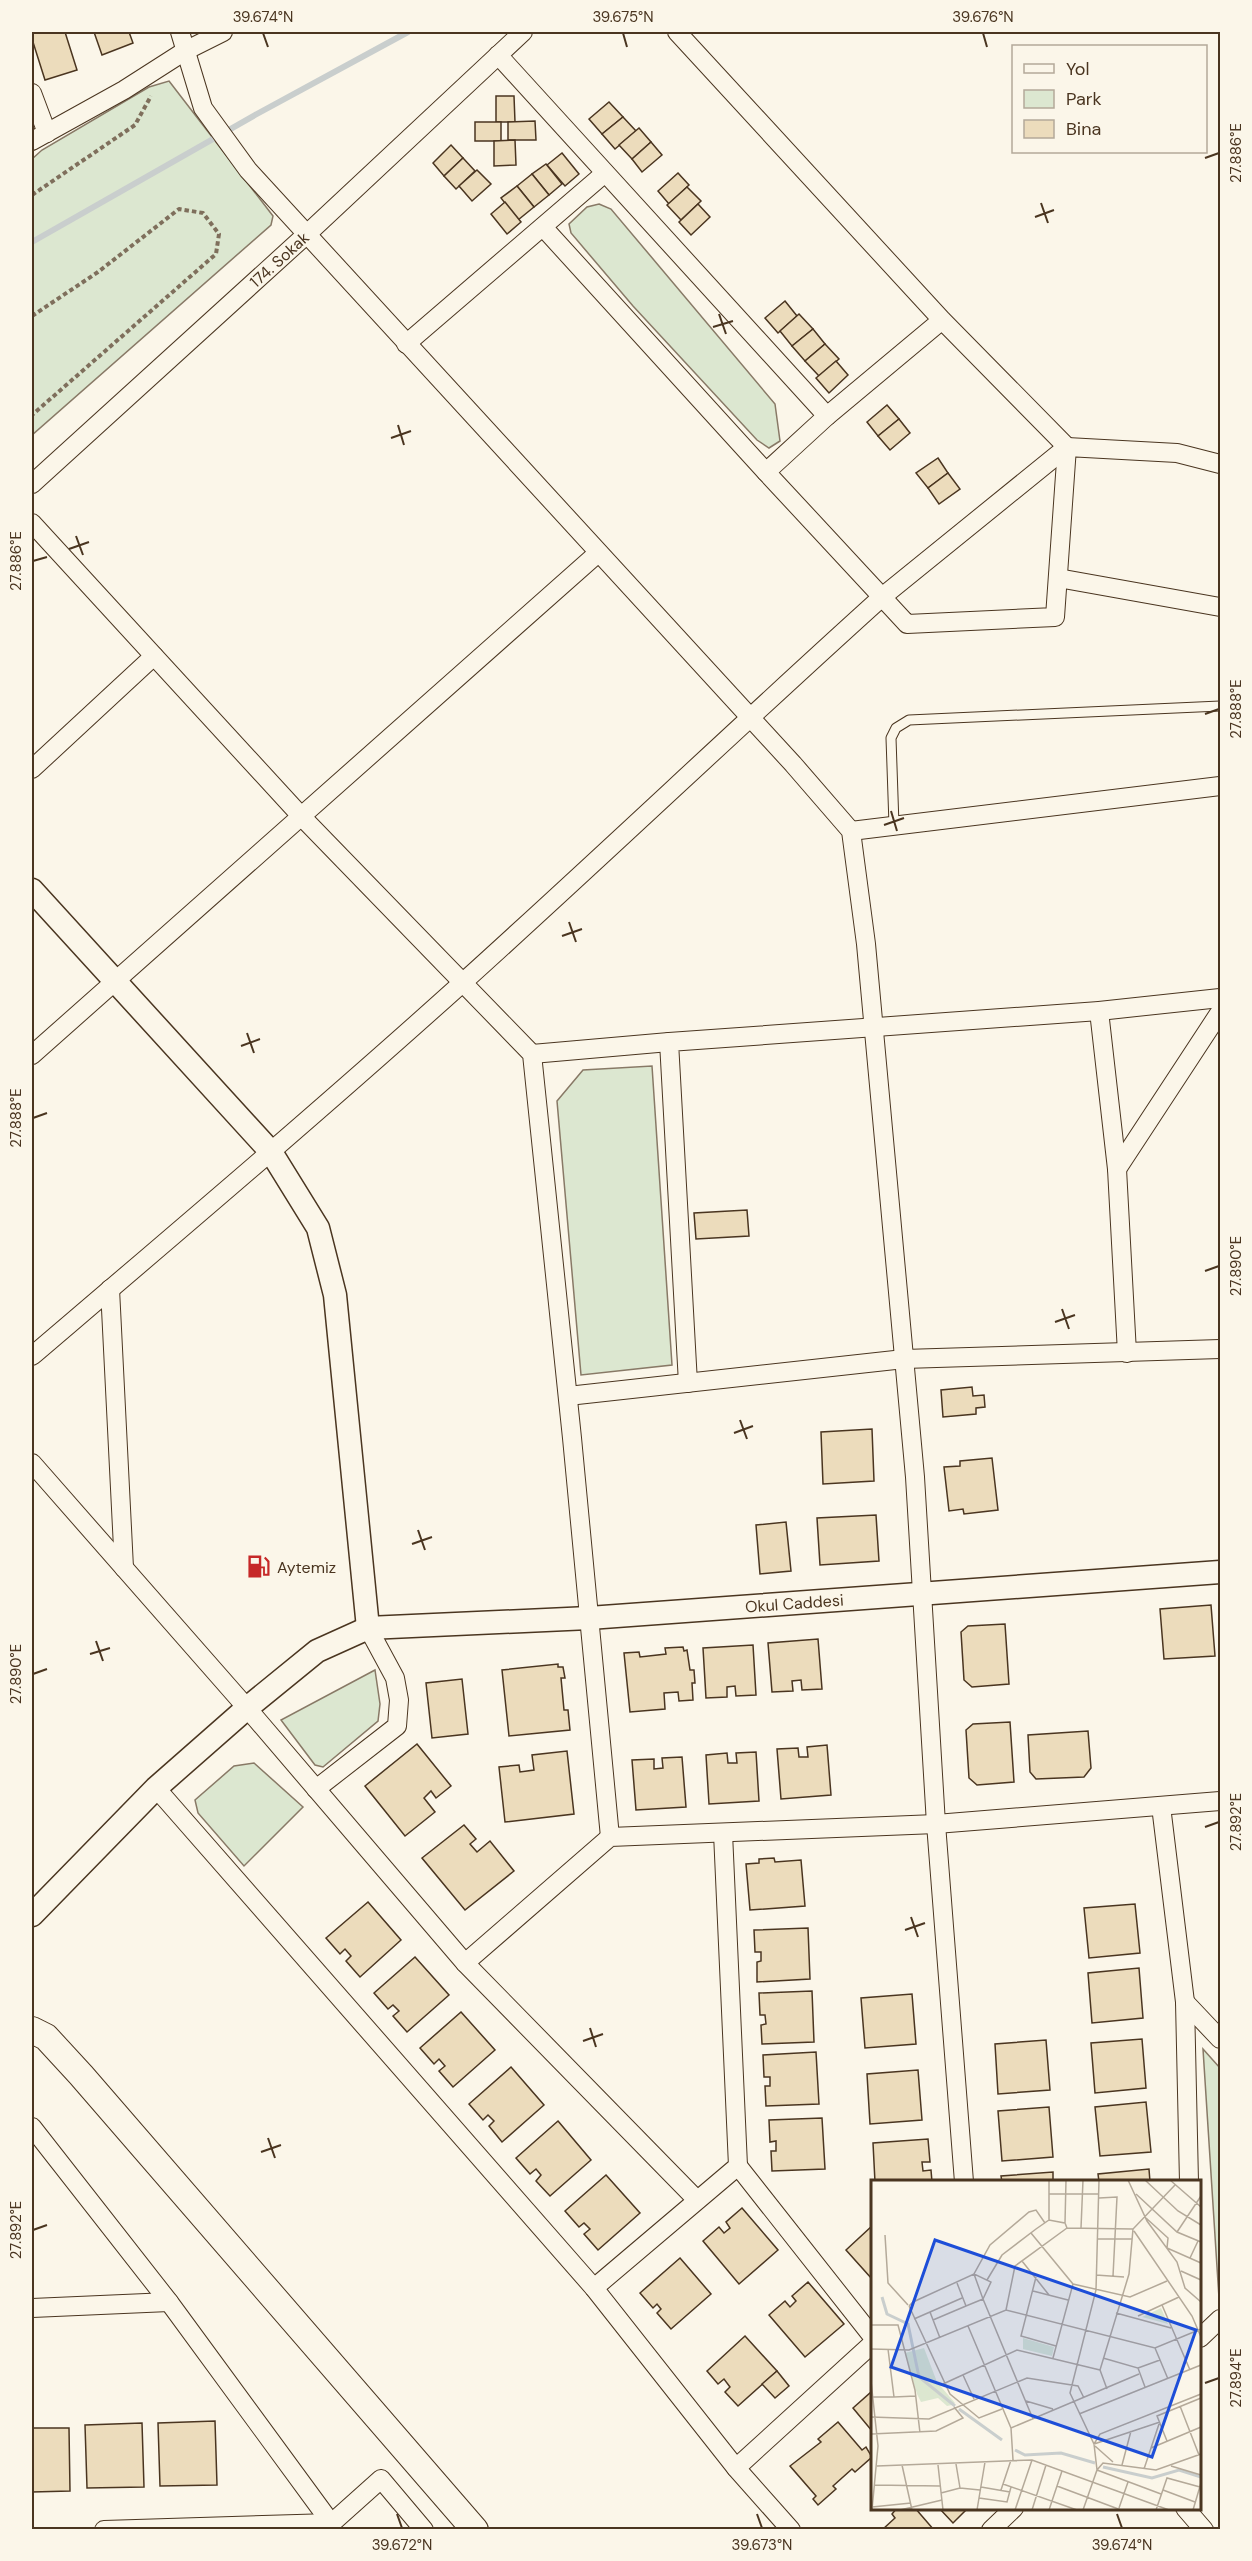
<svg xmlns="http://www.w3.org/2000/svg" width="1252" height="2561" viewBox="0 0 1252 2561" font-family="'DM Sans',sans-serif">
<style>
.green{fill:#dce7d0;stroke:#887966;stroke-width:1.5}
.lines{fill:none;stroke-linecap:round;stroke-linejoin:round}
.stream{stroke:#c9cecd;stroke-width:6}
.building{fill:#ecdcbc;stroke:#4a3520;stroke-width:1.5}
.service-casing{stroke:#4a3520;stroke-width:11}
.minor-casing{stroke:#4a3520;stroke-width:20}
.tertiary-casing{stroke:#4a3520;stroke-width:25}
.secondary-casing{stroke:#4a3520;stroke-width:28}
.path{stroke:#7f6f5c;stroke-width:4;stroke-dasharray:4.5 3;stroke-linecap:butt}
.service{stroke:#fbf6e9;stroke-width:9}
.minor{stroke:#fbf6e9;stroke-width:18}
.tertiary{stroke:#fbf6e9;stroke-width:22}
.secondary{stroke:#fbf6e9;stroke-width:26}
.ticks{fill:none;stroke:#4a3520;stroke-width:2}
.labels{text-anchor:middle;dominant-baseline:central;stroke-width:4.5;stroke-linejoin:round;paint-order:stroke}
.street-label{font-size:16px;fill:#4a3520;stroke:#fbf6e9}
.poi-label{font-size:16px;fill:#4a3520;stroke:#fbf6e9;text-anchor:start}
.inset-river{fill:none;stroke:#c9cecd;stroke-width:3}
.inset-road{fill:none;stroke:#b4a999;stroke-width:1.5}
.view{fill:#1d4ed8;fill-opacity:0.15;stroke:#1d4ed8;stroke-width:3}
.inset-edge{fill:none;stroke:#4a3520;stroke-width:3}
.neatline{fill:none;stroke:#4a3520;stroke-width:2}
.ticks-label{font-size:15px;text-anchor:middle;fill:#4a3520}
</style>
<rect width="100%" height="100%" fill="#fbf6e9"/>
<g class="green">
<path d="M169 81 273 216 271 225 32 435V159L42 150 149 87Z"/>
<path d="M599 204 611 209 775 404 780 441 769 448 757 440 633 306 571 233 569 224 587 207Z"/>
<path d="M652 1066 672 1365 581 1375 557 1101 583 1070Z"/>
<path d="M375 1670 380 1704 378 1721 323 1767 315 1765 281 1720Z"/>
<path d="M254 1763 303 1807 244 1866 198 1813 195 1800 234 1766Z"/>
<path d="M1203 2049 1220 2068V2297L1219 2298Z"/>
</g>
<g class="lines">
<path class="stream" d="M32 242 255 115 408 32"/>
</g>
<g class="building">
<path d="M32 32H65L77 70 45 80 32 39Z"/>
<path d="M94 32H129L133 43 102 55Z"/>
<path d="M496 96H514L515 122H496Z"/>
<path d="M609 102 623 117 602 134 589 119Z"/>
<path d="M623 117 636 131 615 149 602 134Z"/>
<path d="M535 121 536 140H508V122Z"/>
<rect x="475" y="122" width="26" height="19"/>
<path d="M639 128 651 142 632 159 619 145Z"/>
<path d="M515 140 516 165 494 166V141Z"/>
<path d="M651 142 662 155 642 172 632 159Z"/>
<path d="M451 145 463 158 444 176 433 163Z"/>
<path d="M562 153 579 174 565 186 547 165Z"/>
<path d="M463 158 475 171 456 189 444 176Z"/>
<path d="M546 164 562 184 549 195 532 174Z"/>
<path d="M477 170 491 184 472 201 459 186Z"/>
<path d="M678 173 689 185 669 204 658 191Z"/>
<path d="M532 174 549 195 534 207 517 186Z"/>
<path d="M517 186 534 207 518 220 501 198Z"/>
<path d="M687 187 701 201 681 220 667 205Z"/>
<path d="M505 202 521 222 507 234 491 214Z"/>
<path d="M698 204 710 217 691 235 679 222Z"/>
<path d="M785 301 797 316 778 333 765 318Z"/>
<path d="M799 314 813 329 792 346 780 331Z"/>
<path d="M813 329 825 344 805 361 792 346Z"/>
<path d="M825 344 839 359 819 376 805 361Z"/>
<path d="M836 361 848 375 829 393 816 378Z"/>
<path d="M887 405 899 419 878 436 867 422Z"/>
<path d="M899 419 910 433 890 450 878 436Z"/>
<path d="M938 458 948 473 928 488 916 473Z"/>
<path d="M948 473 960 489 939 504 928 488Z"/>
<path d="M747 1210 749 1236 696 1239 694 1213Z"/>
<path d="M972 1387 973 1396 984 1395 985 1407 976 1408V1414L943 1417 941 1390Z"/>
<path d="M872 1429 874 1481 823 1484 821 1432Z"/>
<path d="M992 1458 998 1510 964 1514 963 1509 949 1511 944 1467 960 1466V1461Z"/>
<path d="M876 1515 879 1561 820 1565 817 1518Z"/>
<path d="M786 1522 791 1571 760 1574 756 1525Z"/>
<path d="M1211 1605 1215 1656 1164 1659 1160 1609Z"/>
<path d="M1005 1624 1009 1684 972 1687 964 1680 961 1632 968 1626Z"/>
<path d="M818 1639 822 1689 802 1690 801 1680 792 1681 793 1691 772 1692 768 1643Z"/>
<path d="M753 1645 756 1695 736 1696 735 1686 727 1687V1697L706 1698 703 1648Z"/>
<path d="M683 1647 684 1651 687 1650 690 1670H694L695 1683H692L693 1700 679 1701 678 1692 664 1693 665 1709 630 1712 624 1653 639 1652 640 1657 666 1654 665 1648Z"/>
<path d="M558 1664V1667H563L565 1678H561L564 1710H568L570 1730 509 1736 502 1670Z"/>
<path d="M462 1679 468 1734 432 1738 426 1683Z"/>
<path d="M1010 1722 1014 1782 977 1785 969 1778 966 1730 973 1724Z"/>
<path d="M1088 1731 1091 1768 1084 1777 1036 1779 1030 1772 1028 1735Z"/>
<path d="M417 1744 451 1786 436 1798 431 1791 424 1798 435 1812 405 1836 365 1786Z"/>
<path d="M827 1745 831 1795 781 1799 777 1749 798 1748 799 1757H808L807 1747Z"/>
<path d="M567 1751 574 1814 505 1822 499 1767 519 1765 520 1772 534 1770 532 1755Z"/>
<path d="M756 1752 759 1801 709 1804 706 1755 727 1753 728 1763H737L736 1753Z"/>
<path d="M682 1757 686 1807 636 1810 632 1760 654 1759V1769L663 1768 662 1758Z"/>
<path d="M464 1825 476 1839 470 1844 477 1852 490 1841 514 1871 465 1910 422 1858Z"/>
<path d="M774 1858 775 1862 801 1860 805 1906 750 1910 746 1864 759 1863V1859Z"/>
<path d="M368 1902 401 1940 360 1977 346 1961 351 1956 345 1949 340 1954 326 1938Z"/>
<path d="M1135 1904 1140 1953 1089 1958 1084 1908Z"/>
<path d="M808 1928 810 1979 757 1982V1962L761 1961V1952H755L754 1930Z"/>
<path d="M415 1957 449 1995 407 2032 393 2016 399 2011 393 2005 388 2009 374 1993Z"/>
<path d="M1139 1968 1143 2018 1092 2023 1088 1973Z"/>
<path d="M812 1991 814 2042 762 2044 761 2025 766 2024 765 2015H760L759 1993Z"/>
<path d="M912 1994 916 2044 865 2048 861 1998Z"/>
<path d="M461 2012 495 2050 453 2087 439 2071 445 2066 439 2059 434 2064 420 2048Z"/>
<path d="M1142 2039 1146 2088 1095 2093 1091 2043Z"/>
<path d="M1046 2040 1050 2090 998 2094 995 2044Z"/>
<path d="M816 2052 819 2104 766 2106 765 2086H770V2077H764L763 2055Z"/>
<path d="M511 2067 544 2105 502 2142 489 2126 494 2121 488 2115 483 2120 469 2104Z"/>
<path d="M918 2070 922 2120 870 2124 867 2074Z"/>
<path d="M1146 2102 1151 2152 1100 2156 1095 2107Z"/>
<path d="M1049 2107 1053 2157 1002 2161 998 2111Z"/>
<path d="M822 2118 825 2169 772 2171 771 2151H776V2141L770 2142 769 2120Z"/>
<path d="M558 2121 591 2160 550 2196 536 2181 541 2175 536 2169 530 2174 516 2158Z"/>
<path d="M928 2139 930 2162H922L923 2171 931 2170 932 2182H875L873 2143Z"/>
<path d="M1149 2169 1150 2182H1099L1098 2174Z"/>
<path d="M1053 2172V2182H1002L1001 2176Z"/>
<path d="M606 2175 640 2213 598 2250 584 2234 590 2229 584 2223 579 2227 565 2211Z"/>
<path d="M742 2208 778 2250 739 2284 703 2241 719 2227 724 2233 730 2228 726 2222Z"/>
<path d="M872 2226V2279L846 2250Z"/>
<path d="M680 2258 711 2294 671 2329 657 2313 661 2309 657 2304 653 2308 640 2293Z"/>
<path d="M808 2282 844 2324 805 2357 769 2315 785 2301 790 2307 796 2301 792 2296Z"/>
<path d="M745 2336 777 2371 738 2406 725 2392 730 2387 724 2379 718 2384 707 2371Z"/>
<path d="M777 2371 789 2386 775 2398 762 2384Z"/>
<path d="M870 2393 872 2394V2431L853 2408Z"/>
<path d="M215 2421 217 2485 160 2486 158 2423Z"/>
<path d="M838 2422 862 2450 866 2447 872 2457 855 2472 852 2469 833 2486 836 2489 818 2505 813 2499 816 2496 790 2466 821 2442 818 2439Z"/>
<path d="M142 2423 144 2487 87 2488 85 2425Z"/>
<path d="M32 2428H69L70 2491 32 2492Z"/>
<path d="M897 2508H915L934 2530H882L895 2518 892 2514Z"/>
<path d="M939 2508H968L953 2523Z"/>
</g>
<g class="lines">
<defs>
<path id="service" d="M894 825 891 738 896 728 909 720 1220 706"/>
<g id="minor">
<path d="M180 32 203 108 248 170 793 764 851 831 866 944 915 1477 936 1824 964 2182"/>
<path d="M677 32 942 320 1067 447 882 597 766 472 827 416 942 320"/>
<path d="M498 55 827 416"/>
<path d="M32 93 47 133"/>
<path d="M32 141 124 90 185 51 223 32"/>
<path d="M543 227 766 472"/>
<path d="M406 344 605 173"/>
<path id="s1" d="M32 484 307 234 523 32"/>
<path d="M32 523 301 816 532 1054 572 1438 610 1837"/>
<path d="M1058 578 1220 607"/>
<path d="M32 769 154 656"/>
<path d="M851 831 1220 786"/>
<path d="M1099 1011 1117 1169 1127 1353"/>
<path d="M532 1054 669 1042"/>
<path d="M32 1055 598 553"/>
<path d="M1117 1169 1220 1012"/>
<path d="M110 1289 124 1568"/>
<path d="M32 1356C175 1234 320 1111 460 985 602 857 740 725 882 597L907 624 1055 617 1067 447 1177 453 1220 464"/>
<path d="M688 1383 669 1042 1099 1011 1220 998"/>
<path d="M568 1396 904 1359 1220 1349"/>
<path d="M32 1463 247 1708 465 1963 697 2200"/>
<path d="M156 1788 594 2288 736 2468 791 2530"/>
<path d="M316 1789 397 1726 399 1700 395 1678 368 1628"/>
<path d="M1161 1806 1185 2002 1189 2182"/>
<path d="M465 1963 610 1837 936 1824 1220 1801"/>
<path d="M1185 2002 1220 2039"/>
<path d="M32 2127 169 2302 331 2523"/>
<path d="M738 2166 872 2336"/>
<path d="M594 2288 738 2166 723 1833"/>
<path d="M32 2308 169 2302"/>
<path d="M1200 2338 1220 2319"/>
<path d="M736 2468 872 2344"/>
<path d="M1185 2508 1204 2530"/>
<path d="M104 2530 331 2523"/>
<path d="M324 2530 381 2479 424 2530"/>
<path d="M991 2530 1014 2508"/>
</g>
<g id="tertiary">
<path d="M32 890 271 1152 318 1228 335 1295 368 1628"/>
<path id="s2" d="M32 1915 156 1788 247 1708 317 1651 368 1628 589 1618 1220 1572"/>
</g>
<path id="secondary" d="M32 2030 46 2037 81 2075 475 2530"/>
</defs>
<use href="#service" class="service-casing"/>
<use href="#minor" class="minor-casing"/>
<use href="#tertiary" class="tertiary-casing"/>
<use href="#secondary" class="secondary-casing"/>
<g class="path">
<path d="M32 195 135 125 151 96"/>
<path d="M32 316 98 272 179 209 203 213 219 234 216 254 32 415"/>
</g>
<use href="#service" class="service"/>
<use href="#minor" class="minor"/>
<use href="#tertiary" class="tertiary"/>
<use href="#secondary" class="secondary"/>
</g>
<path class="ticks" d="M263 33 268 47M623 33 627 47M983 33 987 47M1205 158 1219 153M1041 203 1048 223M1035 217 1054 210M719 314 726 334M713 327 733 321M398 425 404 445M391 438 411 431M76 536 83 555M69 549 89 542M33 561 47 557M1205 714 1219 709M891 811 897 831M884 825 904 818M569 922 576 942M562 936 582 929M247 1033 254 1053M241 1046 260 1039M33 1118 47 1113M1205 1271 1219 1266M1062 1309 1069 1329M1055 1322 1075 1315M740 1420 747 1439M734 1433 753 1426M418 1530 425 1550M412 1544 432 1537M96 1641 103 1661M90 1654 110 1648M33 1674 47 1669M1205 1827 1219 1822M911 1917 918 1937M905 1930 925 1923M590 2028 596 2047M583 2041 603 2034M268 2138 275 2158M261 2152 281 2145M33 2230 47 2225M1205 2383 1219 2378M397 2514 402 2528M757 2514 762 2528M1117 2514 1122 2528"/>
<defs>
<symbol id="fuel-bare" viewBox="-9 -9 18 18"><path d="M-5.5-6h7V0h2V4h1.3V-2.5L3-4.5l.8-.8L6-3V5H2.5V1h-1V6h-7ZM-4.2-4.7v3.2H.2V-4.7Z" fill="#c62828" stroke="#fbf6e9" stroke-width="2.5" paint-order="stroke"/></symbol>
</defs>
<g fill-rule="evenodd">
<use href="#fuel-bare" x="242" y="1550" width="33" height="33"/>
</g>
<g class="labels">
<g class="street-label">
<text stroke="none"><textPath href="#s1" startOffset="334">174. Sokak</textPath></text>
<text stroke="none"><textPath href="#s2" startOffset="872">Okul Caddesi</textPath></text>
</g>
<g class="poi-label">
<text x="277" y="1567">Aytemiz</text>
</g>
</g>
<g transform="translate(871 2180)">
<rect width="330" height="330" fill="#fbf6e9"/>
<path d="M290 128 297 144 271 137ZM152 158 183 167 181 176 152 169ZM53 168 66 202 84 223 81 225 76 226 67 218 50 222 46 214 34 173Z" fill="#dce7d0"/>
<path class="inset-river" d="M11 117 16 134 37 144 48 197 84 226M88 229 131 260M144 270 154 275 190 273 224 283M232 287 281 298 308 290 330 297"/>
<path class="inset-road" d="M228 0 225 110 199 213 223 264 289 242M257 0 276 41 306 82 314 108 330 122M274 0 307 31 330 45M299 0 330 27M178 14H228M265 14 306 52 330 62M228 18 246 17 242 96M275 38 297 58 296 68 330 83M178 40V0M194 43 196 48 262 49M210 48 212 0M263 51 321 136 330 157M306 52 330 16M160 53 202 104 259 117 296 101M14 55 17 103 37 125M227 59H261M319 78 327 61M151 81 178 115M310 91 330 100M225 95 253 97M165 97 150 156 185 166M116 100 131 75 165 49 178 40 194 43 195 0M162 111 197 120M291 125 319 190M38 126 79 214 108 238 131 229M38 126 42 122 103 94 112 119 95 126 86 103M135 130 144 86 196 48M59 132 69 158M245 133 300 148M267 136 308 117M43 139 91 118M62 140 95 126M0 145H27L44 210 49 253M97 146 140 248 268 194M284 168 297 199M0 169 38 170 135 130 284 168 330 149M17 169 23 217 45 216M182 178 202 104M232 178 267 188 274 207M267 188 289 180M92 195 103 219M0 201 7 266 1 330M72 204 146 170 229 190M236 209 229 190 258 94 262 49 304 5M2 217H23M155 221 182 229M309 226 328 275M208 234 330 185M0 237 58 239 156 198 207 206 213 218M162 239 112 119 120 102 103 94 119 65 158 32 165 30 174 43M140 248 142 280M0 254 65 251 92 238 83 227M296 261 286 236 330 218M224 266 242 282M280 268 330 247M85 284 89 308M31 285 41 330M67 285 72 330M251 285 260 251M6 286 161 280 298 330M300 286 330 295M273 289 288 244M226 290 290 314M226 290 223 264 229 254 330 214M132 304 206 330M3 305 69 306M186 306 250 330M110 307 139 312M130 310 140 280M292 310 324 322M70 313 89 308 109 310M108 318 136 322 140 307M1 327 40 323M248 328 257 302M29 330 71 320M82 330H117M106 330 114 282M144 330 161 280M161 330 175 285M178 330 191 291M212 330 226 290 232 283 285 290 330 274M285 330 296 298 329 307M322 330 330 303"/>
<path class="view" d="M64 60 325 150 281 277 20 187Z"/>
<rect width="330" height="330" class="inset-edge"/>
</g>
<rect width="1252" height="2561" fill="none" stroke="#fbf6e9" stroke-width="66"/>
<rect x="1012" y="45" width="195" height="108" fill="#fbf6e9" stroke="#b4a999" stroke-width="1.5"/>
<rect x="1024" y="64" width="30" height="9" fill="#fbf6e9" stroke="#b4a999" stroke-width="1.5"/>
<text x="1066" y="75" font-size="18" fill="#4a3520">Yol</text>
<rect x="1024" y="90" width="30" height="18" fill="#dce7d0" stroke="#b4a999" stroke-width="1.5"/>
<text x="1066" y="105" font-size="18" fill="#4a3520">Park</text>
<rect x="1024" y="120" width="30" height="18" fill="#ecdcbc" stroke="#b4a999" stroke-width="1.5"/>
<text x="1066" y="135" font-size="18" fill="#4a3520">Bina</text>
<rect x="33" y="33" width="1186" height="2495" class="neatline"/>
<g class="ticks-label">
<text x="263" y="22">39.674°N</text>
<text x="623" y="22">39.675°N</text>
<text x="983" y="22">39.676°N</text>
<text transform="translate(1236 153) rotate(-90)" y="5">27.886°E</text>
<text transform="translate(16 561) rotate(-90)" y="5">27.886°E</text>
<text transform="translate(1236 709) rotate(-90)" y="5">27.888°E</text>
<text transform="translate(16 1118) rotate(-90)" y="5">27.888°E</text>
<text transform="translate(1236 1266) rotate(-90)" y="5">27.890°E</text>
<text transform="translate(16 1674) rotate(-90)" y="5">27.890°E</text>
<text transform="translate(1236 1822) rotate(-90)" y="5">27.892°E</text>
<text transform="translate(16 2230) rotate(-90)" y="5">27.892°E</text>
<text transform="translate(1236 2378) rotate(-90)" y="5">27.894°E</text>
<text x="402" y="2550">39.672°N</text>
<text x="762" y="2550">39.673°N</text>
<text x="1122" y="2550">39.674°N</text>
</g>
</svg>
